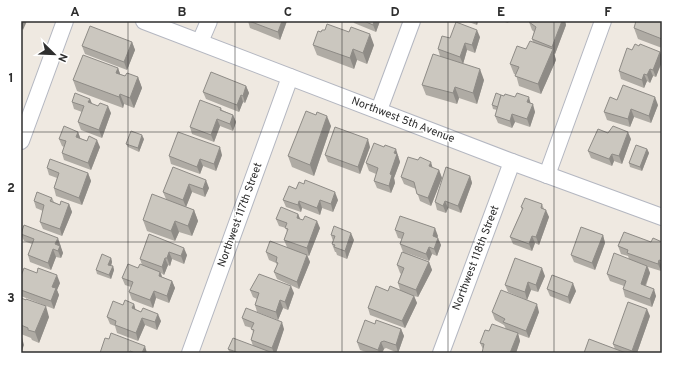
<svg xmlns="http://www.w3.org/2000/svg" width="683" height="374" viewBox="0 0 683 374" font-family="Overpass,sans-serif">
<style>
.lines{fill:none;stroke-linecap:round;stroke-linejoin:round}
.minor-casing{stroke:#b4b7c1;stroke-width:18}
.minor{stroke:#fff;stroke-width:16}
.wall{fill:#afaba4}
.shaded-wall{fill:#8e8b86}
.building{fill:#cbc7bf;stroke:#8e8b86}
.grid{fill:none;stroke:#2e2e2e;stroke-width:1;stroke-opacity:0.55}
.labels{text-anchor:middle;dominant-baseline:central;stroke-width:3;stroke-linejoin:round;paint-order:stroke}
.street-label{font-size:11px;fill:#2e2e2e;stroke:#fff}
.neatline{fill:none;stroke:#2e2e2e;stroke-width:1.5}
.grid-label{font-size:13px;text-anchor:middle;font-weight:bold;fill:#2e2e2e}
</style>
<rect width="100%" height="100%" fill="#efe9e1"/>
<g class="lines">
<defs>
<g id="minor">
<path d="M144 21 512 162 662 217"/>
<path d="M200 42 209 21"/>
<path d="M379 110 412 21"/>
<path d="M21 141 65 21"/>
<path d="M547 175 603 21"/>
<path d="M190 353 290 77"/>
<path d="M441 353 512 162"/>
</g>
</defs>
<use href="#minor" class="minor-casing"/>
<use href="#minor" class="minor"/>
</g>
<g class="wall">
<path d="M248 21H287L280 40 250 28Z"/>
<path d="M353 21H380L376 32 354 23Z"/>
<path d="M466 21H478L477 25Z"/>
<path d="M502 21H509L508 23Z"/>
<path d="M565 21 566 25 555 54H554L556 60 541 94 519 86 516 75 514 74 510 64 526 49 533 42 532 39 534 32 532 30 529 22Z"/>
<path d="M662 21V48L638 39 634 28Z"/>
<path d="M321 32 374 45 367 64 357 60 354 69 317 55 313 45Z"/>
<path d="M480 37 475 53 467 50 463 64 484 80 477 104 459 98 457 104 426 95 422 85 440 56 438 49 450 38Z"/>
<path d="M132 42 135 50 127 70 85 54 82 46Z"/>
<path d="M632 50 662 57 656 77 653 76 650 83 647 81 644 88 621 79 619 71Z"/>
<path d="M118 68 120 74 125 76 138 77 142 88 134 108 124 104 123 108 77 91 73 80Z"/>
<path d="M246 86 249 93 245 103 243 102 239 112 206 99 203 92Z"/>
<path d="M504 96 531 104 535 112 530 127 515 122 512 128 498 123 495 116 497 110 493 109 492 105Z"/>
<path d="M90 99 92 104 111 113 102 138 81 130 78 122 82 112 74 109 72 102Z"/>
<path d="M617 100 658 105 651 123 634 117 630 127 607 120 604 112Z"/>
<path d="M221 108 222 110 233 115 236 122 233 131 220 126 214 142 192 134 190 127Z"/>
<path d="M316 115 331 126 314 176 292 167 288 156Z"/>
<path d="M78 132 80 138 100 147 91 170 64 160 62 153 64 147 62 146 59 139Z"/>
<path d="M608 133 631 139 622 164 614 161 612 166 591 158 588 151Z"/>
<path d="M144 139 139 152 128 147 126 144Z"/>
<path d="M370 147 360 174 328 162 325 155Z"/>
<path d="M647 149 649 153 642 171 630 167 629 163Z"/>
<path d="M222 155 216 171 203 166 200 174 171 164 169 156Z"/>
<path d="M399 156 398 157 400 162 394 178 395 183 391 193 377 188 374 181 376 174 369 171 366 163Z"/>
<path d="M173 167 209 188 205 197 192 192 186 207 194 210 198 221 192 236 179 232 175 241 147 231 143 220 166 199 163 192Z"/>
<path d="M47 168 88 173 91 181 82 205 56 196 54 188 57 178 49 175Z"/>
<path d="M433 168 439 170 442 178 431 206 420 201 416 189 404 184 401 177Z"/>
<path d="M470 176 472 183 461 213 448 208 446 213 437 210 435 202Z"/>
<path d="M296 189 338 200 333 212 322 208 320 215 302 208 301 212 286 207 283 200Z"/>
<path d="M52 198 54 202 60 205 69 204 72 212 62 236 43 229 40 222 43 211 36 208 34 201Z"/>
<path d="M542 204 544 209 549 217 539 245 535 243 532 251 513 244 510 237 522 210 521 207Z"/>
<path d="M298 214 300 219 320 228 309 256 307 255 310 262 299 289 277 279 274 272 277 265 276 263 269 260 266 252 287 247 284 240 287 232 286 228 279 226 276 219Z"/>
<path d="M395 230 438 236 437 237 441 245 437 256 432 254 429 261 404 252 429 262 432 270 418 297 414 296 417 303 405 328 370 315 368 308 388 291 400 290 398 283 401 274 400 273 397 265 403 252 400 244 402 239 398 238Z"/>
<path d="M21 234 61 245 60 246 63 253 61 258 56 257 51 270 30 262 28 255 32 244 24 241Z"/>
<path d="M149 234 187 255 184 264 172 259 170 266 168 265 164 275 161 273 162 277 172 281 175 288 169 303 156 298 153 308 132 300 129 292 131 287 125 285 122 278 142 265 140 259Z"/>
<path d="M331 235 354 240 347 259 337 255 336 252H335L332 244 333 241Z"/>
<path d="M603 235 605 243 595 270 574 262 571 255Z"/>
<path d="M651 242H662V268L661 271 648 267 650 273 646 286 656 296 652 307 625 297 623 289 624 286 610 281 607 274 629 259 628 256 621 254 618 246Z"/>
<path d="M111 258 112 262 111 266H113L114 270 111 279 97 274 96 270Z"/>
<path d="M21 276 60 283 57 290 59 295 54 309 21 296Z"/>
<path d="M545 276 538 292 531 290 527 300 508 292 505 285Z"/>
<path d="M547 289 576 291 570 304 550 296Z"/>
<path d="M250 290 294 293 288 310 283 308 278 320 257 312 255 305 257 299 253 297Z"/>
<path d="M21 298 49 317 39 343 32 340 31 338 21 334Z"/>
<path d="M134 304 135 309 161 321 157 330 145 325 138 341 117 333 115 326 110 324 107 317 123 305Z"/>
<path d="M492 312H539L529 338 518 334 520 341 516 353H482L483 349 480 343 489 331 506 329 504 325 495 320Z"/>
<path d="M650 316 637 353H584L615 349 613 344Z"/>
<path d="M242 318 284 329 276 353H230L228 349 253 346 251 340 253 333 252 328 245 326Z"/>
<path d="M375 324 401 329 404 336 398 353 386 348 384 349 382 353H369L360 350 357 342Z"/>
</g>
<g class="shaded-wall">
<path d="M21 21H27L23 30 21 26Z"/>
<path d="M282 21H287L280 40 278 32Z"/>
<path d="M374 21H380L376 32 373 25Z"/>
<path d="M475 21H478L477 25Z"/>
<path d="M562 21H565L566 25 555 54 552 47Z"/>
<path d="M477 30 480 37 475 53 472 45Z"/>
<path d="M370 34 374 45 367 64 363 53Z"/>
<path d="M132 42 135 50 127 70 124 62Z"/>
<path d="M465 43 467 50 463 64 460 57Z"/>
<path d="M353 49 357 60 354 69 350 58Z"/>
<path d="M553 49 556 60 541 94 538 84Z"/>
<path d="M660 52 662 57V62L656 77 653 70Z"/>
<path d="M118 68 122 79 116 73Z"/>
<path d="M480 69 484 80 477 104 473 93Z"/>
<path d="M650 69 653 76 650 83 647 75Z"/>
<path d="M644 74 647 81 644 88 642 80Z"/>
<path d="M138 77 142 88 134 108 130 98Z"/>
<path d="M246 86 249 93 245 103 243 96Z"/>
<path d="M455 87 459 98 457 104 453 93Z"/>
<path d="M120 94 124 104 123 108 119 97Z"/>
<path d="M241 95 243 102 239 112 237 105Z"/>
<path d="M529 97 531 105 527 102Z"/>
<path d="M655 97 658 105 651 123 649 116Z"/>
<path d="M90 99 93 106 88 102Z"/>
<path d="M533 104 535 112 530 127 527 119Z"/>
<path d="M108 106 111 113 102 138 99 130Z"/>
<path d="M631 109 634 117 630 127 628 119Z"/>
<path d="M512 114 515 122 512 128 510 121Z"/>
<path d="M233 115 236 122 233 131 230 124Z"/>
<path d="M327 116 331 126 314 176 310 165Z"/>
<path d="M217 119 220 126 214 142 211 135Z"/>
<path d="M78 132 81 140 76 137Z"/>
<path d="M628 132 631 139 622 164 619 156Z"/>
<path d="M142 135 144 139 139 152 138 148Z"/>
<path d="M368 139 370 147 360 174 358 167Z"/>
<path d="M97 140 100 147 91 170 88 163Z"/>
<path d="M220 147 222 155 216 171 214 164Z"/>
<path d="M396 149 400 162 394 178 395 183 391 193 389 186 390 174 394 153Z"/>
<path d="M647 149 649 153 642 171 640 167Z"/>
<path d="M612 154 614 161 612 166 609 159Z"/>
<path d="M200 159 203 166 200 174 197 167Z"/>
<path d="M431 162 433 169 429 166Z"/>
<path d="M439 170 442 178 431 206 428 198Z"/>
<path d="M88 173 91 181 82 205 79 198Z"/>
<path d="M470 176 472 183 461 213 458 206Z"/>
<path d="M206 180 209 188 205 197 203 189Z"/>
<path d="M189 184 192 192 186 207 183 200Z"/>
<path d="M335 192 338 200 333 212 331 204Z"/>
<path d="M320 200 322 208 320 215 317 208Z"/>
<path d="M299 201 302 208 301 212 298 205Z"/>
<path d="M445 201 448 208 446 213 443 206Z"/>
<path d="M69 204 72 212 62 236 60 229Z"/>
<path d="M194 210 198 221 192 236 188 226Z"/>
<path d="M546 210 549 217 539 245 536 237Z"/>
<path d="M298 214 301 221 297 218Z"/>
<path d="M175 221 179 232 175 241 171 231Z"/>
<path d="M317 221 320 228 309 256 307 248Z"/>
<path d="M435 228 438 236 435 243 433 236Z"/>
<path d="M351 233 354 240 347 259 345 251Z"/>
<path d="M603 235 605 243 595 270 592 263Z"/>
<path d="M532 236 535 243 532 251 529 244Z"/>
<path d="M58 238 63 253 61 258 55 244Z"/>
<path d="M438 238 441 245 437 256 434 249Z"/>
<path d="M429 247 432 254 429 261 426 254Z"/>
<path d="M184 248 187 255 184 264 181 256Z"/>
<path d="M53 249 56 257 51 270 48 263Z"/>
<path d="M169 252 172 259 170 266 167 258Z"/>
<path d="M307 255 310 262 299 289 297 282Z"/>
<path d="M111 258 112 262 110 269 108 265Z"/>
<path d="M165 258 168 265 164 275 162 267Z"/>
<path d="M659 260 662 267 661 271 658 264Z"/>
<path d="M429 262 432 270 418 297 416 290Z"/>
<path d="M113 266 114 270 111 279 109 275Z"/>
<path d="M647 266 650 273 643 291 641 284Z"/>
<path d="M542 268 545 276 538 292 536 285Z"/>
<path d="M160 272 163 279 159 276Z"/>
<path d="M57 275 60 283 57 290 59 295 54 309 51 301 52 287Z"/>
<path d="M172 281 175 288 169 303 167 296Z"/>
<path d="M528 282 531 290 527 300 525 292Z"/>
<path d="M573 283 576 291 570 304 568 297Z"/>
<path d="M291 286 294 293 288 310 285 302Z"/>
<path d="M654 289 656 296 652 307 650 299Z"/>
<path d="M154 291 156 298 153 308 150 300Z"/>
<path d="M414 296 417 303 405 328 402 321Z"/>
<path d="M280 300 283 308 278 320 276 312Z"/>
<path d="M134 304 136 311 132 308Z"/>
<path d="M537 304 539 312 529 338 526 331Z"/>
<path d="M46 306 49 317 39 343 35 332Z"/>
<path d="M647 309 650 316 637 353H633L632 351Z"/>
<path d="M158 314 161 321 157 330 155 322Z"/>
<path d="M142 318 145 325 138 341 136 333Z"/>
<path d="M282 322 284 329 276 353H274L272 348Z"/>
<path d="M401 329 404 336 398 353 396 345Z"/>
<path d="M518 333 520 341 516 353H510Z"/>
<path d="M22 338 24 345 21 353V339Z"/>
<path d="M381 342 384 349 382 353H379L378 350Z"/>
<path d="M145 346 147 353H142Z"/>
</g>
<g class="building">
<path d="M249 21H282L278 32Z"/>
<path d="M364 21H374L373 25Z"/>
<path d="M530 21H562L552 47 532 39 536 27 529 22Z"/>
<path d="M636 21H662V39L634 28Z"/>
<path d="M456 22 477 30 472 45 465 43 460 57 438 49 442 36 450 38Z"/>
<path d="M327 24 349 32 351 27 370 34 363 53 353 49 350 58 313 45 318 31 321 32 322 30H325Z"/>
<path d="M90 26 132 42 124 62 82 46Z"/>
<path d="M530 41 553 49 538 84 515 76 519 67 510 64 517 46 526 49Z"/>
<path d="M635 44 639 46 640 44 660 52 653 70 650 69 647 75 644 74 642 80 619 71 627 48 632 50Z"/>
<path d="M433 54 480 69 473 93 455 87 453 93 422 85Z"/>
<path d="M83 55 118 68 116 73 125 76 127 73 138 77 130 98 120 94 119 97 73 80Z"/>
<path d="M211 72 246 86 243 96 241 95 237 105 203 92Z"/>
<path d="M623 85 655 97 649 116 631 109 628 119 604 112 610 97 617 100Z"/>
<path d="M75 93 90 99 88 102 98 106 100 103 108 106 99 130 78 122 84 106 72 102Z"/>
<path d="M496 93 501 95 498 107 492 105Z"/>
<path d="M517 93 529 97 527 102 533 104 527 119 512 114 510 121 495 116 501 95 504 96 505 94 515 97Z"/>
<path d="M200 100 221 108 220 110 233 115 230 124 217 119 211 135 190 127Z"/>
<path d="M306 111 316 115 317 112 327 116 310 165 288 156Z"/>
<path d="M64 126 78 132 76 137 87 141 89 136 97 140 88 163 62 153 66 141 59 139Z"/>
<path d="M613 126 628 132 619 156 612 154 609 159 588 151 598 129 608 133Z"/>
<path d="M335 127 368 139 358 167 325 155Z"/>
<path d="M131 131 142 135 138 148 126 144Z"/>
<path d="M178 132 220 147 214 164 200 159 197 167 169 156Z"/>
<path d="M374 143 384 147 385 145 396 149 394 153 397 154 390 174 392 175 389 186 374 181 378 168 366 163Z"/>
<path d="M636 145 647 149 640 167 629 163Z"/>
<path d="M408 157 418 160 420 157 431 162 429 166 439 170 428 198 417 194 414 182 401 177Z"/>
<path d="M50 159 88 173 79 198 54 188 59 173 47 168Z"/>
<path d="M173 167 206 180 203 189 189 184 183 200 163 192Z"/>
<path d="M446 167 470 176 458 206 445 201 443 206 435 202Z"/>
<path d="M305 180 335 192 331 204 320 200 317 208 299 201 298 205 283 200 289 186 296 189 299 182 304 184Z"/>
<path d="M37 192 52 198 50 201 60 205 61 201 69 204 60 229 40 222 44 205 34 201Z"/>
<path d="M152 194 194 210 188 226 175 221 171 231 143 220Z"/>
<path d="M525 198 542 204 541 208 546 210 536 237 532 236 529 244 510 237 523 208 521 207Z"/>
<path d="M281 207 298 214 297 218 303 220 305 216 317 221 307 248 284 240 288 229 285 228 287 223 276 219Z"/>
<path d="M400 216 435 228 433 236 438 238 434 249 429 247 426 254 400 244 404 233 395 230Z"/>
<path d="M24 225 58 238 55 244 60 246 58 251 53 249 48 263 28 255 34 239 21 234Z"/>
<path d="M334 226 351 233 345 251 334 247 335 245 332 244 335 236 331 235Z"/>
<path d="M581 227 603 235 592 263 571 255Z"/>
<path d="M624 232 651 242 653 238 662 242V261L659 260 658 264 627 253 628 250 618 246Z"/>
<path d="M149 234 184 248 181 256 169 252 167 258H165L162 267 140 259Z"/>
<path d="M270 241 307 255 297 282 274 272 278 263 276 262 277 257 266 252Z"/>
<path d="M402 252 429 262 416 290 398 283 404 268 397 265Z"/>
<path d="M614 253 647 266 641 284 654 289 650 299 623 289 626 281 607 274Z"/>
<path d="M102 254 111 258 108 265 113 266 109 275 96 270Z"/>
<path d="M515 258 542 268 536 285 528 282 525 292 505 285Z"/>
<path d="M128 264 138 268 140 264 160 272 159 276 172 281 167 296 154 291 150 300 129 292 133 282 122 278Z"/>
<path d="M24 268 37 273 38 268 57 275 52 287 56 288 51 301 21 290V276Z"/>
<path d="M259 274 291 286 285 302 280 300 276 312 255 305 259 293 250 290Z"/>
<path d="M552 275 573 283 568 297 547 289Z"/>
<path d="M376 286 388 291 390 286 414 296 402 321 368 308Z"/>
<path d="M501 290 537 304 526 331 503 322 505 319 492 312Z"/>
<path d="M21 298 26 300V299L46 306 35 332 28 330V328L21 325Z"/>
<path d="M125 300 134 304 132 308 141 312 143 308 158 314 155 322 142 318 136 333 115 325 116 321 107 317 113 301 123 305Z"/>
<path d="M628 302 647 309 632 351 613 344Z"/>
<path d="M246 308 282 322 272 348 251 340 254 330 251 329 254 323 242 318Z"/>
<path d="M365 320 375 324 376 320 401 329 396 345 384 341 381 342 378 350 357 342Z"/>
<path d="M492 324 518 333 510 353H482L484 344 480 343 485 330 489 331Z"/>
<path d="M111 333 145 346 142 353H135L130 351 129 353H100L105 338 109 339Z"/>
<path d="M233 338 273 353H239L228 349Z"/>
<path d="M589 339 626 353H584Z"/>
</g>
<path class="grid" d="M128 21V353M235 21V353M342 21V353M448 21V353M554 21V353M21 132H662M21 242H662"/>
<g class="labels">
<g class="street-label">
<text transform="translate(403 120) rotate(21)">Northwest 5th Avenue</text>
<text transform="translate(240 215) rotate(-70)">Northwest 117th Street</text>
<text transform="translate(476 258) rotate(-69)">Northwest 118th Street</text>
</g>
</g>
<rect width="683" height="374" fill="none" stroke="#ffffff" stroke-width="44"/>
<g transform="translate(54 54) rotate(113)" stroke="#ffffff" stroke-width="3" paint-order="stroke">
<path d="M0-3L7 15L0 10L-7 15Z" fill="#2e2e2e"/>
<text y="-6" font-size="11" font-weight="bold" text-anchor="middle" fill="#2e2e2e">N</text>
</g>
<rect x="22" y="22" width="639" height="330" class="neatline"/>
<g class="grid-label">
<text x="75" y="16">A</text>
<text x="182" y="16">B</text>
<text x="288" y="16">C</text>
<text x="395" y="16">D</text>
<text x="501" y="16">E</text>
<text x="608" y="16">F</text>
<text x="11" y="82">1</text>
<text x="11" y="192">2</text>
<text x="11" y="302">3</text>
</g>
</svg>
